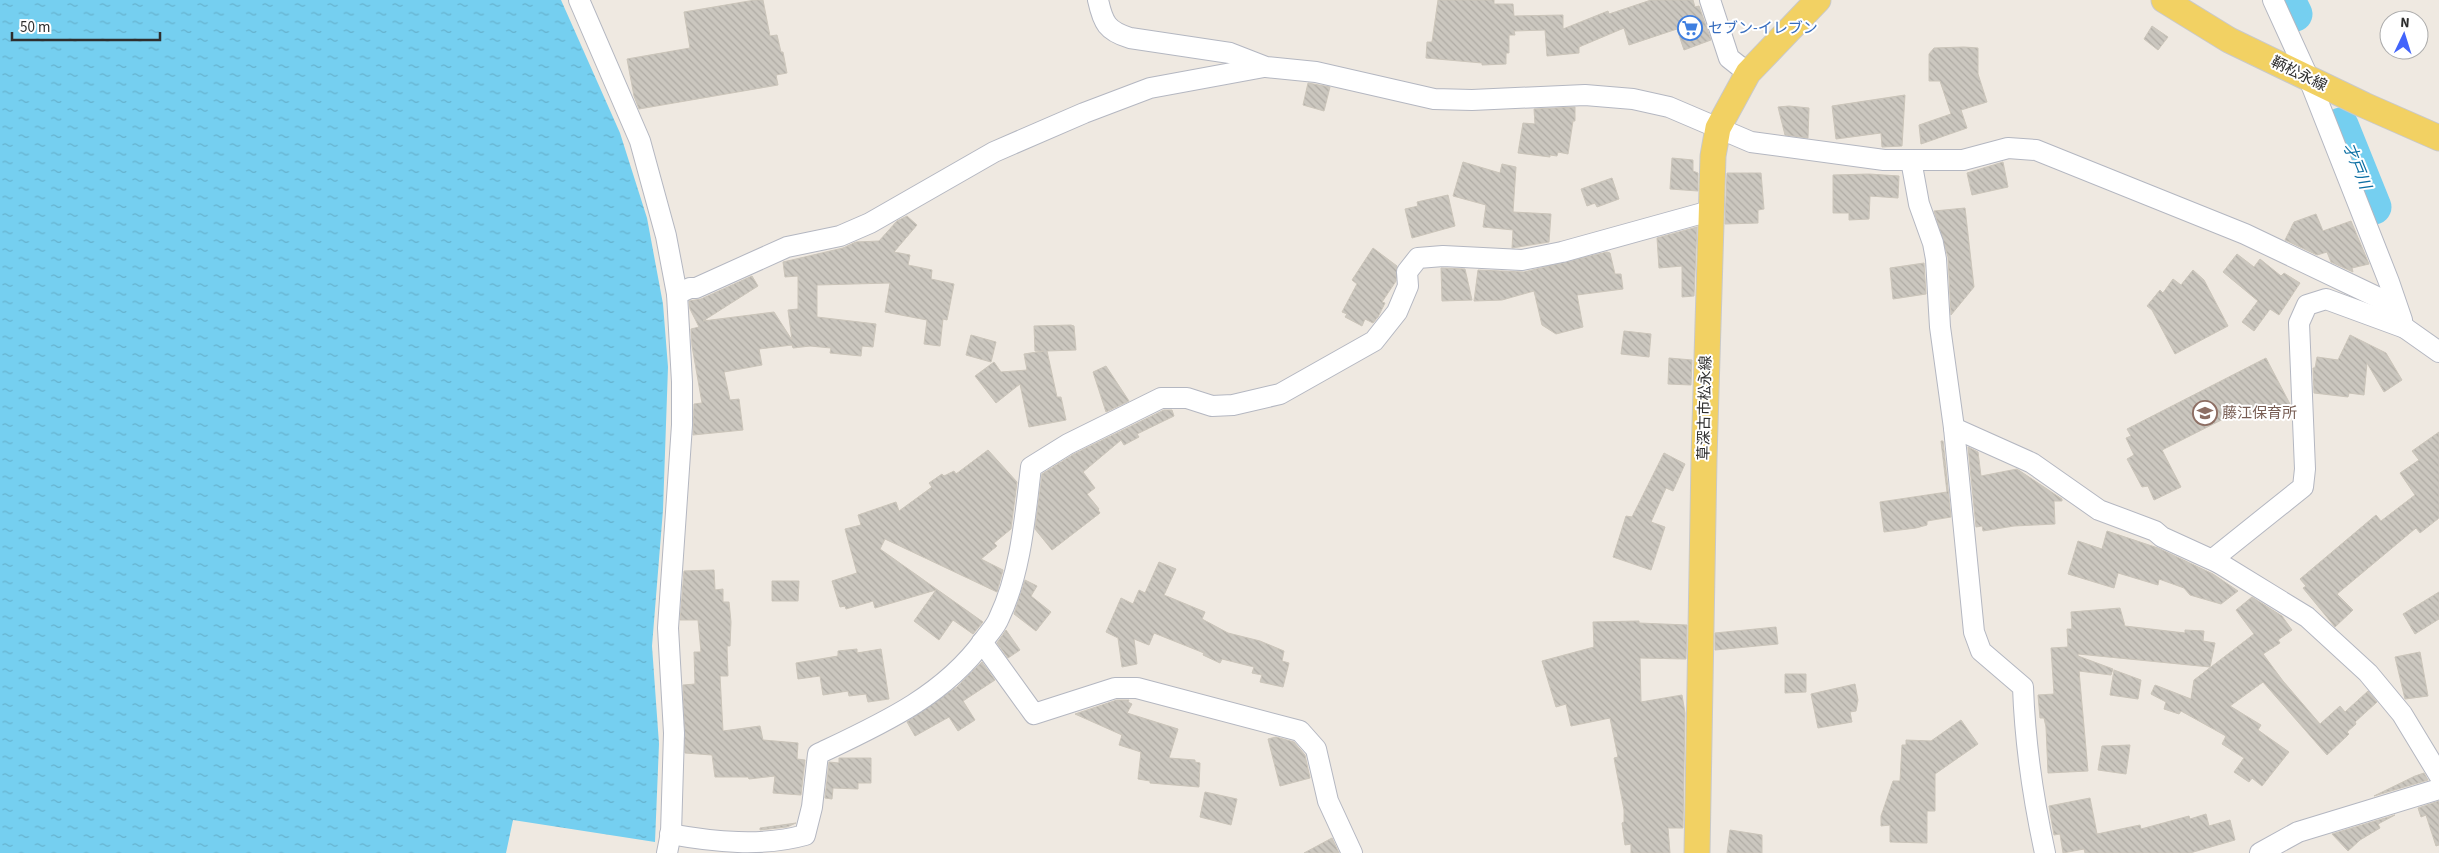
<svg xmlns="http://www.w3.org/2000/svg" width="2439" height="853" viewBox="0 0 2439 853" font-family="'Source Sans 3','Noto Sans JP',sans-serif">
<style>
.water{fill:url(#water-ripples)}
.lines{fill:none;stroke-linecap:round;stroke-linejoin:round}
.river{stroke:#75cff0;stroke-width:35}
.building{fill:url(#building-back-hatch);stroke:#cbc5ba}
.minor-casing{stroke:#b4b7c1;stroke-width:22}
.major-casing{stroke:#c9c9c9;stroke-width:27}
.minor{stroke:#fff;stroke-width:20}
.major{stroke:#f2d163;stroke-width:25}
.labels{text-anchor:middle;dominant-baseline:central;stroke-width:4;stroke-linejoin:round;paint-order:stroke}
.shop-label{font-size:15px;fill:#366cbe;stroke:#fff;text-anchor:start}
.street-label{font-size:15px;fill:#2e2e2e;stroke:#fff}
.education-label{font-size:15px;fill:#785e54;stroke:#fff;text-anchor:start}
.water-label{font-size:16px;font-style:italic;fill:#0d6fa3;stroke:#fff}
</style>
<defs>
<pattern id="water-ripples" width="26" height="14" patternUnits="userSpaceOnUse" patternTransform="scale(1.25)"><rect width="26" height="14" fill="#75cff0"/><path d="M2 4q2-2 4 0t4 0M15 11q2-2 4 0t4 0" fill="none" stroke="#66b2ce"/></pattern>
<pattern id="building-back-hatch" width="6" height="6" patternUnits="userSpaceOnUse" patternTransform="scale(1.25)"><rect width="6" height="6" fill="#cbc7bf"/><path d="M-1 5l2 2M0 0l6 6M5-1l2 2" fill="none" stroke="#afaba4"/></pattern>
</defs>
<rect width="100%" height="100%" fill="#efe9e1"/>
<path class="water" d="M0 0H561L620 133 647 218 663 304 668 367 663 510 652 646 659 744 655 842 513 820 506 853H0Z"/>
<g class="lines">
<g class="river">
<path d="M2288 0 2295 14"/>
<path d="M2341 125 2374 207"/>
</g>
</g>
<g class="building">
<path d="M755 0H763L770 36 777 35 781 52H783L787 73 776 75 778 85 639 109 634 96 627 59 690 48 684 12Z"/>
<path d="M1438 0H1494V4H1513L1514 16 1563 15V29L1608 11 1609 14 1651 0H1693L1695 7 1699 6 1711 40 1684 50 1677 29 1629 45 1624 28 1579 47V53L1547 56 1545 30 1514 31 1515 35H1509V53H1506V64L1482 65V63L1426 58 1427 42H1432Z"/>
<path d="M2152 26 2168 37 2158 50 2144 39Z"/>
<path d="M1964 47 1978 48V74L1987 102 1961 110 1967 128 1921 144 1919 125 1951 114 1940 81H1929V54L1934 48Z"/>
<path d="M1308 83 1330 87 1324 111 1303 105Z"/>
<path d="M1905 95 1902 146 1882 147 1881 133 1836 139 1832 106Z"/>
<path d="M1789 106 1809 108 1808 138 1785 135 1778 107Z"/>
<path d="M1575 107V121H1573L1568 154 1558 152 1557 156 1550 155V157L1518 153 1523 123 1535 124 1534 109Z"/>
<path d="M1672 158 1693 160V171L1698 173V191L1670 189Z"/>
<path d="M1463 162 1500 173 1502 164 1516 167 1513 212 1551 214 1549 242 1512 248 1513 230 1483 227 1486 205 1453 196Z"/>
<path d="M2003 162 2008 187 1972 195 1967 173Z"/>
<path d="M1727 173H1761L1764 209 1758 210V223L1725 224Z"/>
<path d="M1869 174 1899 176 1898 198 1870 196 1869 219 1849 220V213H1833V175Z"/>
<path d="M1612 178 1619 199 1597 207 1595 203 1587 206 1581 189Z"/>
<path d="M1448 195 1455 226 1412 238 1405 209 1418 206 1417 202Z"/>
<path d="M1965 208 1974 287 1951 315 1948 257 1934 211Z"/>
<path d="M2316 214 2323 231 2351 221 2369 264 2352 268 2353 272 2331 262 2327 252 2317 255 2285 240 2294 222Z"/>
<path d="M907 216 917 225 894 252 910 255 908 265 932 270 931 279 954 284 947 320 943 319 940 346 924 344 927 320 885 312 890 283 817 285V317L876 324 873 347 862 346 861 356 830 353 831 348 810 346 793 348 792 345 759 349 762 365 724 372 730 400 739 399 743 430 693 435 694 404 702 403 692 346 691 329 699 327 690 309 689 301 701 299 752 276 758 286 703 321 774 312 792 340 788 310 798 309V276L785 277 783 262 843 248 856 242 879 241 897 221Z"/>
<path d="M1697 227 1694 296 1682 297V266L1659 268 1657 238Z"/>
<path d="M1373 248 1397 266 1396 281 1382 302 1385 303 1378 317 1373 323 1365 319 1362 326 1345 317 1347 314 1342 312 1357 284 1352 280Z"/>
<path d="M1607 252 1610 253 1615 274H1621L1623 289 1577 295 1583 327 1556 334 1542 325 1534 291 1502 300 1474 301 1478 270 1524 272Z"/>
<path d="M2237 254 2254 267 2260 259 2281 276 2284 273 2300 283 2279 315 2270 309 2254 331 2242 322 2258 301 2223 272Z"/>
<path d="M1924 263 1926 294 1893 299 1890 268Z"/>
<path d="M1441 268 1465 269 1472 300 1442 301Z"/>
<path d="M2193 270 2204 280 2228 326 2175 354 2152 310 2147 306 2160 290 2163 293 2173 279 2181 285Z"/>
<path d="M1071 325 1074 326 1076 350 1047 351 1057 397H1061L1066 420 1029 427 1020 384 996 403 975 376 994 362 1001 372 1027 370 1024 354 1044 351H1035L1034 326Z"/>
<path d="M1624 331 1651 334 1649 357 1621 354Z"/>
<path d="M971 335 996 342 991 362 966 355Z"/>
<path d="M2350 335 2386 353 2402 380 2384 392 2367 363 2364 395 2349 393 2348 397 2314 393 2313 368H2315L2317 357 2338 360Z"/>
<path d="M1669 358 1692 360 1691 385 1668 384Z"/>
<path d="M2266 358 2290 404 2262 418 2258 411 2250 415 2247 407 2162 450 2181 487 2154 500 2148 486 2142 487 2127 459 2134 455 2126 438 2131 436 2127 429Z"/>
<path d="M1106 366 1129 401 1106 412 1093 372Z"/>
<path d="M1164 410H1172L1174 416 1137 434 1139 437 1124 445 1121 440 1083 472 1095 488 1087 494 1099 509 1098 510 1100 513 1052 550 1035 529 1042 474 1074 454Z"/>
<path d="M2439 432V518L2420 533 2416 528 2337 594 2353 610 2335 627 2303 588 2306 586 2300 579 2376 515 2381 521 2415 495 2400 473 2419 460 2412 451Z"/>
<path d="M1941 441H1943L1951 517 1927 521V525L1916 528 1884 532 1880 502 1947 492Z"/>
<path d="M1968 447 1978 452 1981 476 2017 469 2062 499V501H2054L2055 524 2014 526 1983 531 1982 526 1976 527Z"/>
<path d="M988 450 1017 482 1011 529 994 543 997 546 981 559 1003 570 997 592 885 539 880 549 983 622 973 634 953 620 939 640 914 621 936 590 875 608 873 601 846 609 845 606 840 607 832 581 857 573 845 529 861 525 858 515 896 502 899 511 932 487 929 483 942 474 944 476 954 471 956 474Z"/>
<path d="M1664 453 1685 464 1673 491 1666 488 1651 522 1665 527 1651 570 1613 557 1626 516 1632 517Z"/>
<path d="M2107 531 2158 548 2213 574 2238 591 2221 604 2190 595 2184 588 2159 579 2158 585 2118 573 2114 588 2068 574 2078 541 2102 549Z"/>
<path d="M1159 562 1176 569 1164 595 1205 612 1202 619 1228 633 1260 641 1284 651 1282 661 1289 663 1283 687 1260 682 1262 675 1252 673 1254 667 1222 659 1220 663 1203 655 1204 653 1154 633 1149 645 1134 639 1137 664 1122 667 1118 638 1106 632 1121 598 1133 604 1139 590 1145 593Z"/>
<path d="M714 570 715 590 723 589V602H729L731 622 730 646H727L728 676H720L723 731 760 726 763 740 798 743 797 759 805 760 801 795 773 793 775 776 749 779 748 777H715L712 755 685 753 683 685 695 684 694 652H701L698 620H680L684 571Z"/>
<path d="M1025 580 1037 586 1031 596 1051 612 1036 631 1014 614Z"/>
<path d="M772 581H799L798 601H772Z"/>
<path d="M2439 592V619L2415 634 2403 614Z"/>
<path d="M2252 597 2282 616 2292 630 2278 640 2280 643 2263 654 2283 681 2320 724 2340 706 2345 712 2368 691 2377 702 2355 722 2356 724 2347 732 2349 734 2327 755 2263 682 2230 706 2261 725 2258 730 2289 752 2262 786 2252 778 2249 782 2234 772 2244 758 2222 744 2226 736 2181 711 2179 714 2164 709 2166 702 2151 694 2155 685 2191 699 2194 680 2254 634 2236 610Z"/>
<path d="M2120 608 2125 626 2185 633V630L2204 631 2203 641 2215 643 2210 667 2078 654V656L2113 669 2111 675 2079 671 2088 771 2048 773 2046 727 2044 718H2040L2038 695 2054 694 2051 648 2068 647 2067 629H2072L2071 612Z"/>
<path d="M1639 621V623L1687 625 1686 659 1640 658 1641 702 1682 695 1685 713 1683 828H1668L1670 853H1631V844L1625 845 1622 823 1624 822V810L1614 758 1618 757 1610 718 1571 726 1566 704 1556 707 1542 661 1594 647 1593 622Z"/>
<path d="M1776 627 1778 644 1715 650V633Z"/>
<path d="M1006 630 1020 650 1008 658 997 643Z"/>
<path d="M857 649V653L881 649 889 699 868 702 866 694 849 696 848 691 823 695 820 676 798 679 796 663 838 656V651Z"/>
<path d="M2420 652 2428 696 2405 699 2395 657Z"/>
<path d="M982 662 995 680 963 701 975 720 958 731 949 717 915 736 907 722 957 687Z"/>
<path d="M2114 670 2141 680 2138 699 2110 695Z"/>
<path d="M1785 674H1806V692L1785 693Z"/>
<path d="M1855 684 1858 700 1856 711 1850 712 1852 722 1818 728 1811 694Z"/>
<path d="M1117 700H1129L1128 702 1132 704 1127 713 1178 729 1169 758 1195 760V762L1200 763 1199 787 1150 783V781L1138 779 1141 752 1119 745 1122 735 1075 714Z"/>
<path d="M1961 720 1978 744 1935 774V811H1927V843L1890 842V825L1881 826V816L1893 781H1900L1902 745H1906V740L1931 741Z"/>
<path d="M1276 737 1294 742 1305 755 1310 778 1280 786 1268 739Z"/>
<path d="M2130 745 2126 774 2098 770 2102 746Z"/>
<path d="M839 758H871V783H858V789L833 788 832 799 825 798 829 762 839 763Z"/>
<path d="M2424 773 2428 780 2374 796 2415 776Z"/>
<path d="M1205 792 1237 799 1231 825 1200 817Z"/>
<path d="M2090 798 2097 834 2140 825 2141 829 2189 816 2190 819 2206 814 2209 826 2230 820 2235 840 2190 853H2085L2084 849 2063 853 2060 834 2054 835 2049 806Z"/>
<path d="M2439 801V845L2436 846 2426 815 2421 817 2418 808Z"/>
<path d="M2395 815 2378 824 2380 828 2360 840 2348 851 2332 834Z"/>
<path d="M796 823 787 827 760 830V828Z"/>
<path d="M1730 830 1762 835V853H1727Z"/>
<path d="M1332 838 1339 853H1304Z"/>
</g>
<g class="lines">
<defs>
<g id="minor">
<path d="M579 0 640 141 666 236 677 294 682 382V425L668 628 674 733 671 833 667 853"/>
<path d="M1098 0C1103 23 1107 31 1130 38L1230 53 1266 67 1316 72 1434 99 1472 100 1585 95 1633 99 1669 107 1751 142 1884 160H1963L2008 148 2036 150 2245 234 2379 298 2405 328 2439 352"/>
<path d="M1710 0 1729 58 1748 73"/>
<path d="M2273 0 2309 79 2389 282 2402 320"/>
<path d="M1911 160 1919 204 1933 243 1936 259 1940 327 1954 428 1974 632 1981 651 2023 687C2025 744 2033 798 2045 853"/>
<path d="M677 294 690 288H696L787 247 840 236 870 223 994 152 1084 113 1150 88 1264 67"/>
<path d="M1954 428 2032 463 2099 510 2155 531 2162 537 2219 563 2307 617 2368 673 2402 714 2439 775"/>
<path d="M2219 563 2213 559 2303 487 2305 469 2299 323 2307 305 2326 299 2405 328"/>
<path d="M982 642 1034 714 1115 688H1137L1300 731 1316 749 1328 801 1352 853"/>
<path d="M670 834C714 842 762 847 805 835L812 807 818 754C879 725 943 697 984 640 989 633 996 626 999 618 1021 572 1025 517 1031 467L1068 444 1161 398H1187L1212 406 1233 405 1280 394 1374 341 1397 312 1408 286 1407 272 1418 258 1443 256 1522 260 1562 252 1710 211"/>
<path d="M2260 853 2298 832 2439 789"/>
</g>
<g id="major">
<path d="M2164 0 2229 40 2364 105 2439 138"/>
<path d="M1697 853 1704 459 1713 156 1718 128 1748 73 1818 0"/>
</g>
</defs>
<use href="#minor" class="minor-casing"/>
<use href="#major" class="major-casing"/>
<use href="#minor" class="minor"/>
<use href="#major" class="major"/>
</g>
<defs>
<symbol id="supermarket-ring" viewBox="-11 -11 22 22"><circle r="9.5" fill="#fff" stroke="#3f7fe0" stroke-width="1.5"/><path d="M-6-5.5h2.5l.6 2H6L4.5 2H-2.5L-4.4-4H-6ZM-1.5 3.2a1.3 1.3 0 1 0 .1 0ZM3 3.2a1.3 1.3 0 1 0 .1 0Z" fill="#3f7fe0"/></symbol>
<symbol id="school-ring" viewBox="-11 -11 22 22"><circle r="9.5" fill="#fff" stroke="#8d6e63" stroke-width="1.5"/><path d="M0-5L7-2L0 1L-7-2ZM-4 1L0 2.5L4 1V4Q0 6-4 4Z" fill="#8d6e63"/></symbol>
</defs>
<g fill-rule="evenodd">
<use href="#supermarket-ring" x="1676" y="14" width="28" height="28"/>
<use href="#school-ring" x="2191" y="399" width="28" height="28"/>
</g>
<g class="labels">
<g class="shop-label">
<text x="1708" y="28">セブン-イレブン</text>
</g>
<g class="street-label">
<text transform="translate(2299 74) rotate(26)">鞆松永線</text>
<text transform="translate(1705 408) rotate(-89)">草深古市松永線</text>
</g>
<g class="education-label">
<text x="2222" y="413">藤江保育所</text>
</g>
<g class="water-label">
<text transform="translate(2357 166) rotate(68)">才戸川</text>
</g>
</g>
<g transform="translate(2404 35) rotate(4)"><circle r="24" fill="#ffffff" stroke="#ababab"/>
<path d="M0-4L9 19L0 12L-9 19Z" fill="#4264fb"/>
<text y="-8" font-size="14" font-weight="bold" text-anchor="middle" fill="#2e2e2e">N</text>
</g>
<path d="M12 32v8h148v-8" fill="none" stroke="#2e2e2e" stroke-width="2.5"/>
<text x="20" y="32" font-size="15" fill="#2e2e2e" stroke="#ffffff" stroke-width="4" paint-order="stroke">50 m</text>
</svg>
